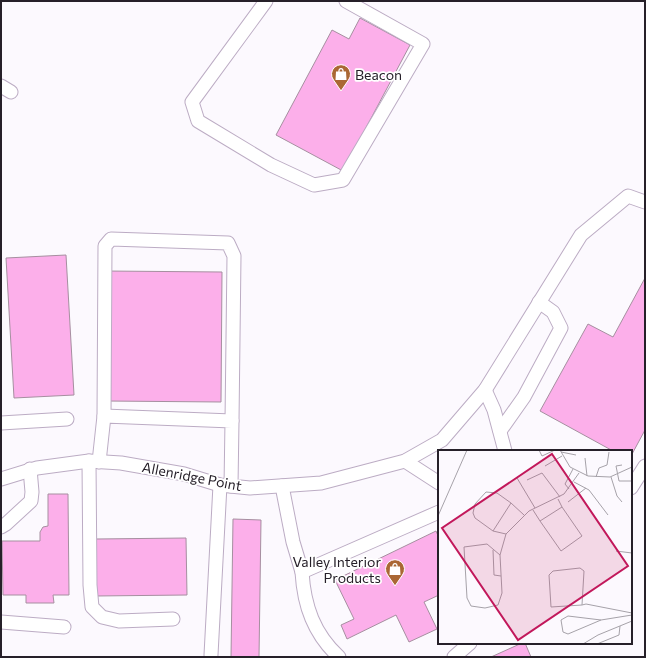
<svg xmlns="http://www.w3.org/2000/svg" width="646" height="658" viewBox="0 0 646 658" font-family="Commissioner,sans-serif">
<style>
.building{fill:#fcafea;stroke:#a68fa0}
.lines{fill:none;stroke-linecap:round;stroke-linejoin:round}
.minor-casing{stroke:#bcacc4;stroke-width:15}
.minor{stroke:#fff;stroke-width:13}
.labels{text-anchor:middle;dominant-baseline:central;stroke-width:3.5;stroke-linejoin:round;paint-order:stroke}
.poi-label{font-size:14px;fill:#262029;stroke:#fff;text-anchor:start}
.street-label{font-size:14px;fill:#262029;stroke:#fff}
.inset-road{fill:none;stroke:#a6a2a9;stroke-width:1}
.view{fill:#c2185b;fill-opacity:0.15;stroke:#c2185b;stroke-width:2}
.inset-edge{fill:none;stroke:#262029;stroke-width:2}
</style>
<rect width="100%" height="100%" fill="#fcf9fe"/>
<g class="building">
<path d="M360 18 410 45 343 171 276 135 332 30 349 39Z"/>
<path d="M66 255 74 395 14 398 6 258Z"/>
<path d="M106 271 222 272 221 402 106 401Z"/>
<path d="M645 278V430L631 456V451H613L540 411 588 324 613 337Z"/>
<path d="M48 494H68L69 595H53L54 603H26V595H3L2 541H40V532L43 527 48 526Z"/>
<path d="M233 519 261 520 259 657H231Z"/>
<path d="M436 531 439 538V595L424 602 437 629 409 642 396 615 347 639 341 625 354 619 335 580Z"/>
<path d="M186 538 187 595 96 596V539Z"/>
<path d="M522 643H525L531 657H491Z"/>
</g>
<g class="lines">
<defs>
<g id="minor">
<path d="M266 1 192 102 198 121 271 165 314 185 343 180 423 44 346 1"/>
<path d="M1 86 11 92"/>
<path d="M485 390 494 410 505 451"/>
<path d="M104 416 105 246 111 239 228 243 234 256 232 421"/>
<path d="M1 423 67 419"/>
<path d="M500 431 524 397 561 328 553 312 539 302"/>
<path d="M89 461 90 585 92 607 102 617 119 621 173 619"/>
<path d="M405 461 439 483"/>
<path d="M99 462 104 416 232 421 231 486"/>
<path d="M1 479 37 468 89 461 121 463 184 474 220 485 250 488 321 483 405 461 442 440 485 390 581 235 628 196 645 202"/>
<path d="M282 486 293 542 302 572 439 512"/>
<path d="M631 488 645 466"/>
<path d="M1 527 6 524 31 501 32 492 30 469"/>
<path d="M302 572C304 606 314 634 339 657"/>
<path d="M1 622 64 627"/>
<path d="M211 655 220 485"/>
<path d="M454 657 470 643"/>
</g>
</defs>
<use href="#minor" class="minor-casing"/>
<use href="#minor" class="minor"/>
</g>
<defs>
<symbol id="shop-pin" viewBox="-11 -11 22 30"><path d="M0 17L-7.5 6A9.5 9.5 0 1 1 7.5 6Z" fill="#aa6734" stroke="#fff"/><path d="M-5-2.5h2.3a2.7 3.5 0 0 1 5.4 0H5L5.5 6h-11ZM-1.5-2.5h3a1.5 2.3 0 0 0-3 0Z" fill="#fff"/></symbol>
</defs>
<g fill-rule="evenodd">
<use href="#shop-pin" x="330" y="63" width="22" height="30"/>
<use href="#shop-pin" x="384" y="558" width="22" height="30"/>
</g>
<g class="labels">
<g class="poi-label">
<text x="355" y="74">Beacon</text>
<text x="381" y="561" text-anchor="end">Valley Interior<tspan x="381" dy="16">Products</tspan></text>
</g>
<g class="street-label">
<text transform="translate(192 476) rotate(11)">Allenridge Point</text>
</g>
</g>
<g transform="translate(438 450)">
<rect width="194" height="194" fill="#fcf9fe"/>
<path class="inset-road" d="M101 0 104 6 117 0M122 0 132 17 150 26 172 27 194 17M123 2 138 5M147 8 149 26M184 15 178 16 181 31H194M107 16 124 6M158 27 161 18 169 15 171 2M173 27 179 46 184 52M79 28 97 58M89 30 104 23 122 47M136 32 151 40 170 65M131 39 127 34 135 19M130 52 148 38M95 60 102 71 124 57 120 49M0 66 29 0M102 71 123 101 144 86 124 57M55 81 37 68 35 63 37 54 48 42 59 43 73 53M68 84 55 81 73 53 86 65M55 100 56 125 63 126M178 101 194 103M62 105 49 94 26 97 29 148 33 156 47 158 60 155 64 143 62 105 68 84 91 61 126 44 141 23M144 155 146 121 142 118 115 121 111 125 113 157 144 155 148 154 194 163M163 170 130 166 123 170 125 182 130 184 163 170 194 165M145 194 160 185 194 171M159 194 181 185 182 176"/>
<path class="view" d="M114 4 190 116 80 190 4 78Z"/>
<rect width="194" height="194" class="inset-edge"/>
</g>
<rect width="646" height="658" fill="none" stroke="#262029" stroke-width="4"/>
</svg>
